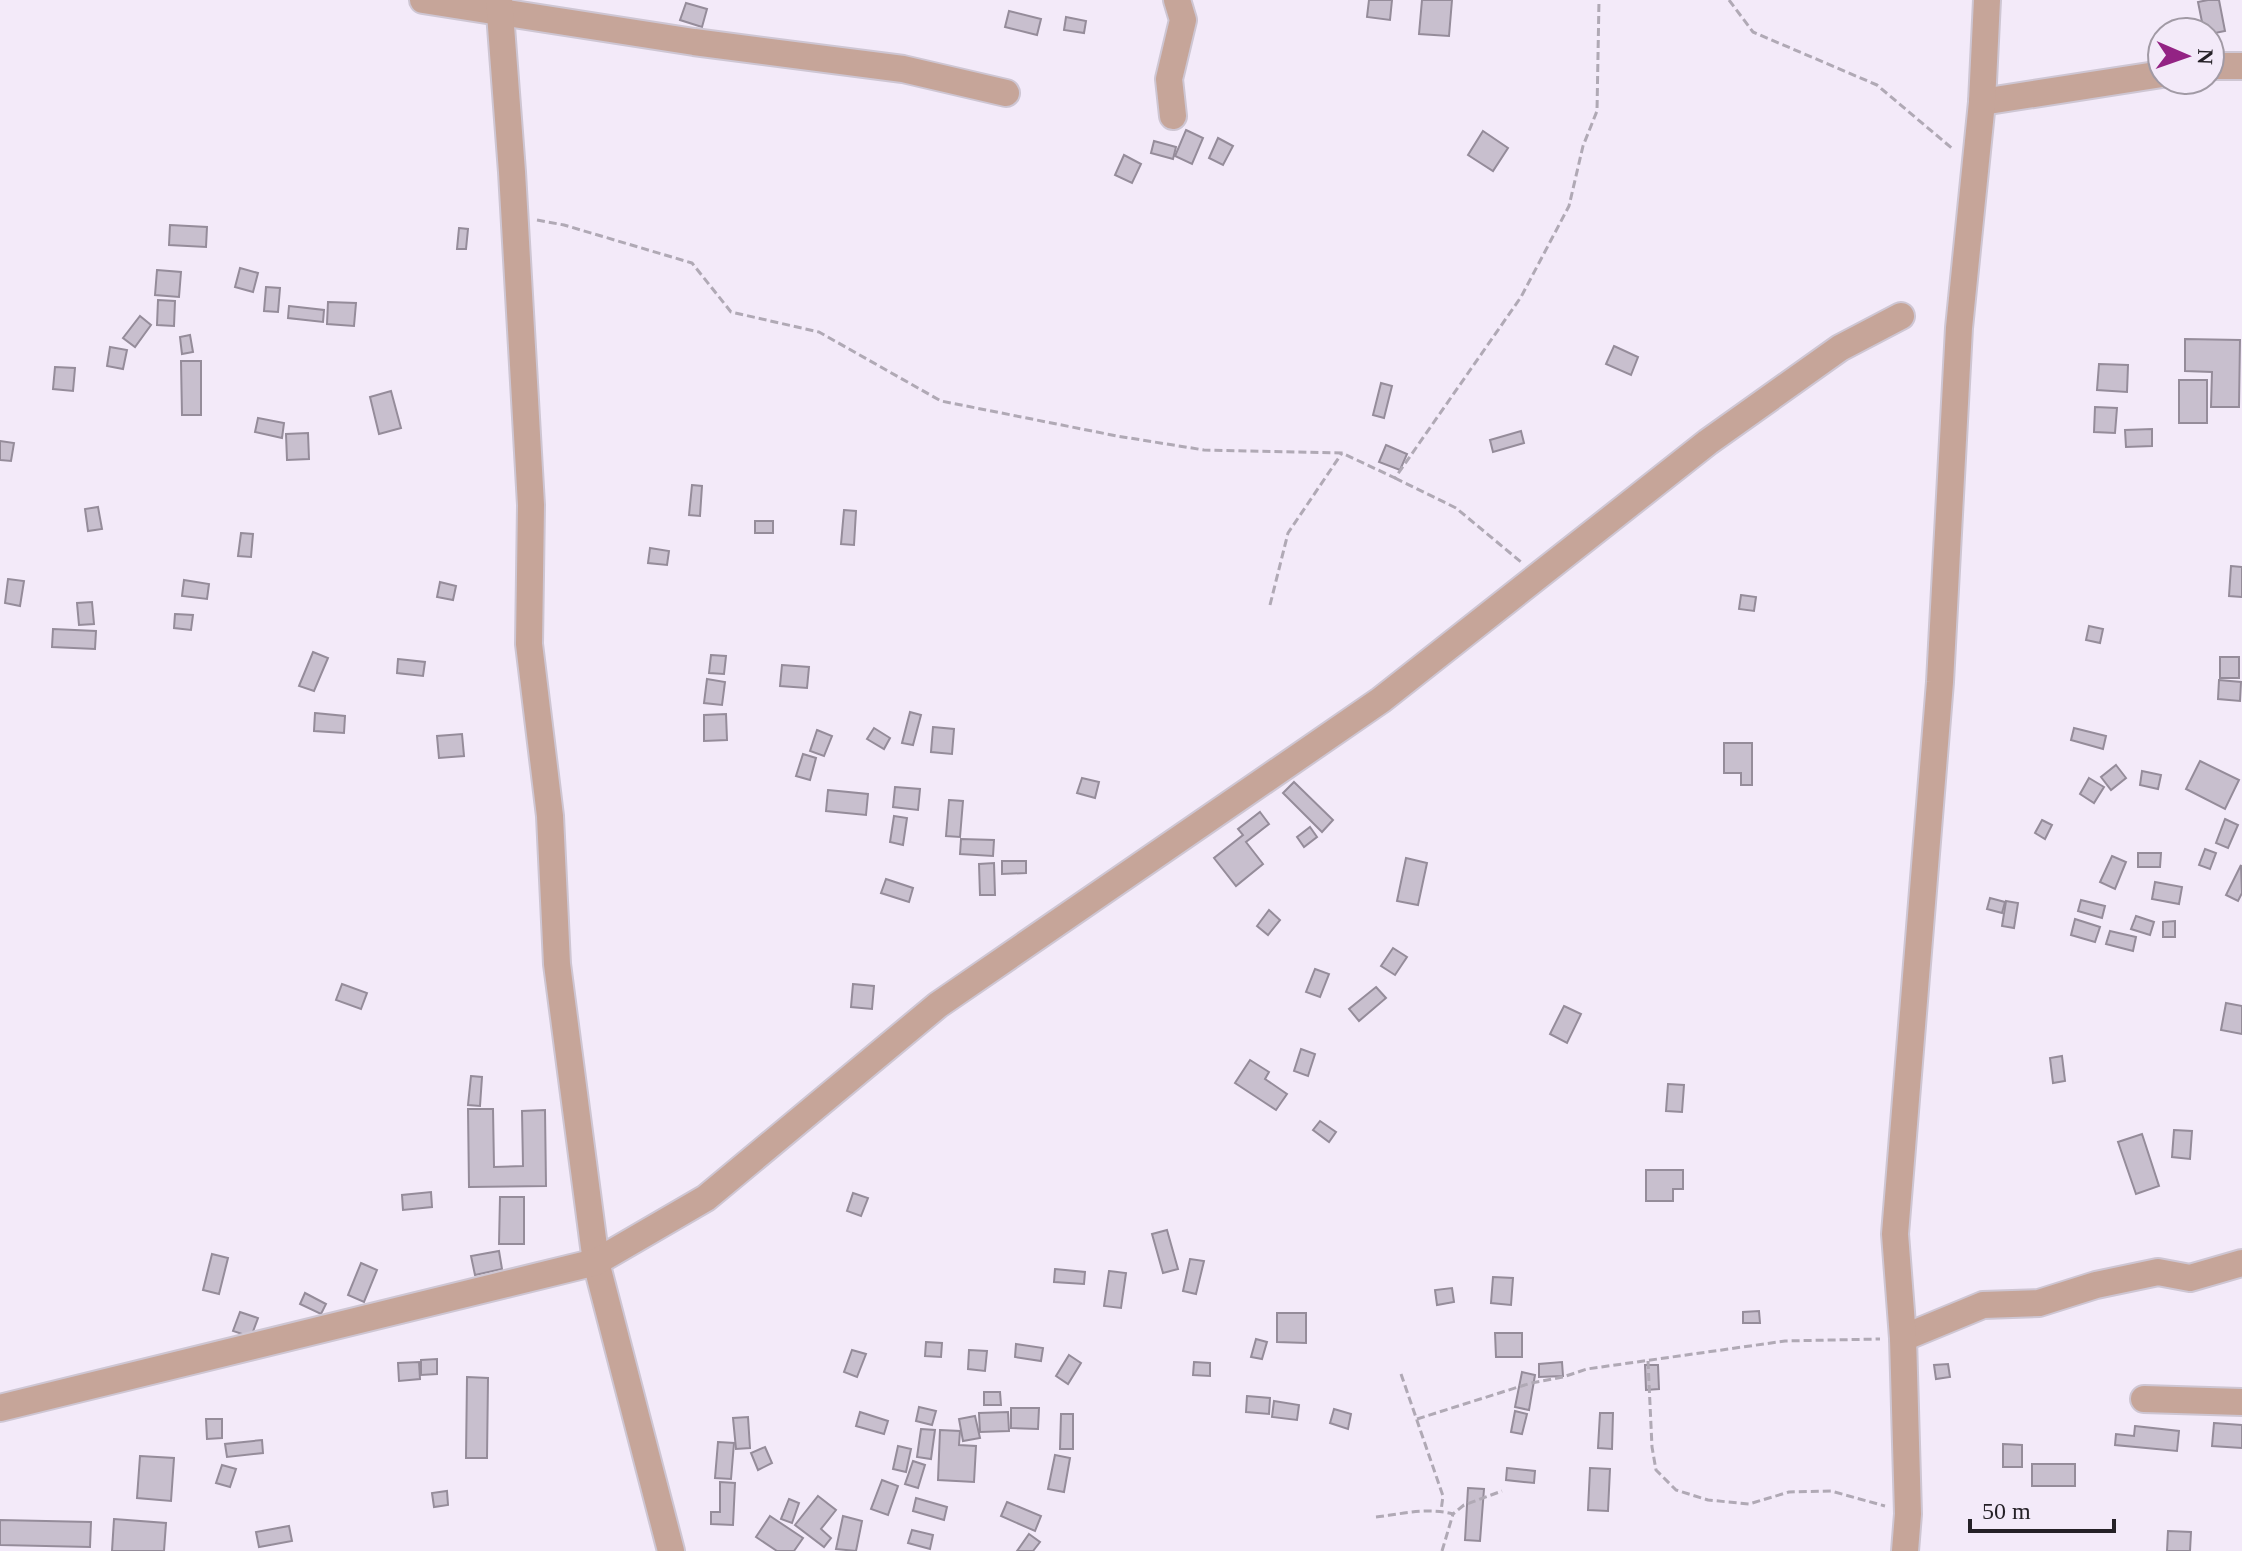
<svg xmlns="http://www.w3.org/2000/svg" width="2242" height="1551" viewBox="0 0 2242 1551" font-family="Georgia,serif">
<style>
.building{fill:#c8bfce;stroke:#958c9a;stroke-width:2}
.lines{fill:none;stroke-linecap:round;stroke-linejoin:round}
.minor-casing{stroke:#cec6d3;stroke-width:30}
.path{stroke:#b0a9b5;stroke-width:3;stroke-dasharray:8 4;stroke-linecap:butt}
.minor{stroke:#c6a599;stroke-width:26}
</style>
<rect width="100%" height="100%" fill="#f3eaf9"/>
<g class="building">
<path d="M1369 0H1392L1390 20 1367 17Z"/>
<path d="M1422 0H1452L1449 36 1419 34Z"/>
<path d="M2208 0H2219L2225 31 2210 34 2204 32 2198 2Z"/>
<path d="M686 3 707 9 702 27 680 20Z"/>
<path d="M1009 11 1041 19 1037 35 1005 27Z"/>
<path d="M1066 17 1086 21 1084 33 1064 30Z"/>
<path d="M1186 130 1203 138 1192 164 1175 156Z"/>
<path d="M1483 131 1508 148 1493 171 1468 155Z"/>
<path d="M1218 138 1233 146 1223 165 1209 158Z"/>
<path d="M1154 141 1176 147 1173 159 1151 153Z"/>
<path d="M1124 155 1141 164 1132 183 1115 175Z"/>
<path d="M170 225 207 227 206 247 169 245Z"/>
<path d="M459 228 468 229 466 249H457Z"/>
<path d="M240 268 258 273 253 292 235 287Z"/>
<path d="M157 270 181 272 179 297 155 295Z"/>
<path d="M266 287 280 288 278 312 264 311Z"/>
<path d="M158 300 175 301 174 326 157 325Z"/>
<path d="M328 302 356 303 354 326 327 324Z"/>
<path d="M289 306 324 310 323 322 288 318Z"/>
<path d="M140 316 151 325 135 347 123 338Z"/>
<path d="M190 335 193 352 182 354 180 337Z"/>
<path d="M2185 339 2240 340 2239 407H2211L2212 372 2185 371Z"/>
<path d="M1614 346 1638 357 1631 375 1606 364Z"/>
<path d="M110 347 127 350 123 369 107 366Z"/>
<path d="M181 361H201V415H182Z"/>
<path d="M2099 364 2128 365 2127 392 2097 390Z"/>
<path d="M55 367 75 368 73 391 53 389Z"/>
<rect x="2179" y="380" width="28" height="43"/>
<path d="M1381 383 1392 386 1384 418 1373 415Z"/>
<path d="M391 391 401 428 379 434 370 397Z"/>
<path d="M2095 407 2117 408 2115 433 2094 432Z"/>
<path d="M258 418 284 423 282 438 255 432Z"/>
<path d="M2152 429V446L2126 447 2125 430Z"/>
<path d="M1521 431 1524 443 1493 452 1490 440Z"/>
<path d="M308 433 309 459 287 460 286 434Z"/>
<path d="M0 441 14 443 11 461 0 460Z"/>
<path d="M1386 445 1407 454 1400 470 1379 462Z"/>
<path d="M692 485 702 486 700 516 689 515Z"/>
<path d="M98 507 102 529 88 531 85 509Z"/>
<path d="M844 510 856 511 854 545 841 544Z"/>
<rect x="755" y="521" width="18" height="12"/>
<path d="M241 533 253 534 251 557 238 556Z"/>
<path d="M650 548 669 551 667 565 648 563Z"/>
<path d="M2231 566 2242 567V597L2229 596Z"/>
<path d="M8 579 24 581 20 606 5 603Z"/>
<path d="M184 580 209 584 207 599 182 596Z"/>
<path d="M440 582 456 586 453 600 437 597Z"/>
<path d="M1741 595 1756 597 1754 611 1739 609Z"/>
<path d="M92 602 94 624 79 625 77 603Z"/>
<path d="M175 614 193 615 191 630 174 628Z"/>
<path d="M2089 626 2103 629 2100 643 2086 640Z"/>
<path d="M53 629 96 631 95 649 52 647Z"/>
<path d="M313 652 328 658 314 691 299 686Z"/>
<path d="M711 655 726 656 724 674 709 673Z"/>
<rect x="2220" y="657" width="19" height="21"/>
<path d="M398 659 425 662 423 676 397 673Z"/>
<path d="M782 665 809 667 807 688 780 686Z"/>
<path d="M707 679 725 682 722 705 704 703Z"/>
<path d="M2219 680 2241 682 2240 701 2218 699Z"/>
<path d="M910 712 921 715 913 745 902 743Z"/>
<path d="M315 713 345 716 344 733 314 731Z"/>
<path d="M726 714 727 740 704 741V715Z"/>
<path d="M933 727 954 729 952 754 931 752Z"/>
<path d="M874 728 890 738 884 749 867 739Z"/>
<path d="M2074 728 2106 736 2103 749 2071 740Z"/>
<path d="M817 730 832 736 824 756 810 751Z"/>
<path d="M462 734 464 756 439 758 437 736Z"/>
<path d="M1724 743H1752V785H1741V773H1724Z"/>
<path d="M803 754 816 758 810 780 796 776Z"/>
<path d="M2200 761 2239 780 2225 809 2186 789Z"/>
<path d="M2116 765 2126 778 2111 790 2101 777Z"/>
<path d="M2142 771 2161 775 2158 789 2140 785Z"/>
<path d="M1082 778 1099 782 1095 798 1077 793Z"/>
<path d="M2089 778 2104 787 2094 803 2080 794Z"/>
<path d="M1294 782 1333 820 1322 832 1283 793Z"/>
<path d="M895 787 920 789 918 810 893 807Z"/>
<path d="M828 790 868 794 866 815 826 811Z"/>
<path d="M949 800 963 801 960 837 946 836Z"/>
<path d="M1260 812 1269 824 1246 842 1263 864 1236 886 1214 858 1243 835 1238 829Z"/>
<path d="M894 816 907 818 903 845 890 842Z"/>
<path d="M2225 819 2238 825 2228 848 2216 843Z"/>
<path d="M2042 820 2052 825 2045 839 2035 833Z"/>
<path d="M1310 827 1317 837 1304 847 1297 837Z"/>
<path d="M961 839 994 840 993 856 960 854Z"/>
<path d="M2205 849 2216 853 2210 869 2199 865Z"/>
<path d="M2138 853H2161L2160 867H2138Z"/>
<path d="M2112 856 2126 862 2115 889 2100 882Z"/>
<path d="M1406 858 1427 863 1418 905 1397 901Z"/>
<path d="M1002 861H1026V873L1002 874Z"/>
<path d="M994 863 995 895H980L979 864Z"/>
<path d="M2241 865 2242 893 2238 901 2226 895Z"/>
<path d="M886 879 913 888 909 902 881 893Z"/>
<path d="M2155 882 2182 887 2179 904 2152 899Z"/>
<path d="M1990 898 2005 902 2002 913 1987 909Z"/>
<path d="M2081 900 2105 906 2102 918 2078 911Z"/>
<path d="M2006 901 2018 903 2014 928 2002 926Z"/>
<path d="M1269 910 1280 920 1268 935 1257 926Z"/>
<path d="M2136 916 2154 922 2150 935 2131 929Z"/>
<path d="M2075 919 2100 927 2095 942 2071 935Z"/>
<path d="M2175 921V937H2163V922Z"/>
<path d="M2110 931 2136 937 2133 951 2106 944Z"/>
<path d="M1393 948 1407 957 1395 975 1381 966Z"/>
<path d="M1315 969 1329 974 1320 997 1306 992Z"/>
<path d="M342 984 367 993 361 1009 336 1000Z"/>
<path d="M853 984 874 986 872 1009 851 1007Z"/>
<path d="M1376 987 1386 998 1359 1021 1349 1009Z"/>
<path d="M2226 1003 2242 1006V1034L2221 1030Z"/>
<path d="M1564 1006 1581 1014 1567 1043 1550 1034Z"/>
<path d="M1301 1049 1315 1054 1308 1076 1294 1071Z"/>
<path d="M2062 1056 2065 1081 2053 1083 2050 1058Z"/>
<path d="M1250 1060 1269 1072 1265 1079 1287 1094 1276 1110 1235 1083Z"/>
<path d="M471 1076 482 1077 480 1106 468 1105Z"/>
<path d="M1668 1084 1684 1085 1682 1112 1666 1111Z"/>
<path d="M468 1109H493L494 1167 523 1166 522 1111 545 1110 546 1186 469 1187Z"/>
<path d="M1320 1121 1336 1132 1329 1142 1313 1130Z"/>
<path d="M2174 1130 2192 1131 2190 1159 2172 1157Z"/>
<path d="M2142 1134 2159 1186 2136 1194 2118 1142Z"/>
<path d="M1646 1170H1683V1189H1673V1201H1646Z"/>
<path d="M431 1192 432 1207 403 1210 402 1195Z"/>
<path d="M853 1193 868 1198 861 1216 847 1211Z"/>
<path d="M500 1197H524V1244H499Z"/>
<path d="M1167 1230 1178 1269 1163 1273 1152 1234Z"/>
<path d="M499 1251 502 1269 475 1275 471 1256Z"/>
<path d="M212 1254 228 1258 219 1294 203 1290Z"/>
<path d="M1190 1259 1204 1261 1196 1294 1183 1291Z"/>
<path d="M361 1263 377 1270 364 1302 348 1295Z"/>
<path d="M1055 1269 1085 1272 1084 1284 1054 1282Z"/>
<path d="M1109 1271 1126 1273 1121 1308 1104 1306Z"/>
<path d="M1493 1277 1513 1278 1511 1305 1491 1303Z"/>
<path d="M1452 1288 1454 1302 1437 1305 1435 1290Z"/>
<path d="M305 1293 326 1304 321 1314 300 1304Z"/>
<path d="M1759 1311 1760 1323H1743V1312Z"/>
<path d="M240 1312 258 1318 251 1337 233 1331Z"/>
<path d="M1277 1313H1306V1343L1277 1342Z"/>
<path d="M1495 1333H1522V1357H1496Z"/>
<path d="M1256 1339 1267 1342 1262 1359 1251 1357Z"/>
<path d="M926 1342 942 1343 941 1357 925 1356Z"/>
<path d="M1016 1344 1043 1348 1041 1361 1015 1357Z"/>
<path d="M852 1350 866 1354 857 1377 844 1372Z"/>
<path d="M969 1350 987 1351 985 1371 968 1369Z"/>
<path d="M1069 1355 1081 1363 1068 1384 1056 1376Z"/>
<path d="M437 1359V1374L421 1375V1360Z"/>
<path d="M419 1362 420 1379 399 1381 398 1363Z"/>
<path d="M1194 1362 1210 1363V1376L1193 1375Z"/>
<path d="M1562 1362 1563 1376 1539 1377V1364Z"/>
<path d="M1948 1364 1950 1377 1936 1379 1934 1365Z"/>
<path d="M1645 1365H1658L1659 1389 1646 1390Z"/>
<path d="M1522 1372 1535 1375 1529 1410 1515 1407Z"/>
<path d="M467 1377 488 1378 487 1458H466Z"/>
<path d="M984 1392H1000L1001 1405H984Z"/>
<path d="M1247 1396 1270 1398 1269 1414 1246 1412Z"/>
<path d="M1274 1401 1299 1405 1297 1420 1272 1417Z"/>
<path d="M919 1407 936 1411 932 1425 916 1421Z"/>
<path d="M1011 1408H1039L1038 1429 1011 1428Z"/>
<path d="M1334 1409 1351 1414 1348 1429 1330 1423Z"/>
<path d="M1515 1411 1527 1414 1522 1434 1511 1432Z"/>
<path d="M860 1412 888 1421 884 1434 856 1426Z"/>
<path d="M1008 1412 1009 1431 980 1432 979 1413Z"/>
<path d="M1600 1413H1613L1612 1449 1598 1448Z"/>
<path d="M1061 1414H1073V1449H1060Z"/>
<path d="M975 1416 980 1438 963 1441 959 1419Z"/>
<path d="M748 1417 750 1448 736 1449 733 1418Z"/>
<path d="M206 1419H222V1438L207 1439Z"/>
<path d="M2214 1423 2242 1425V1448L2212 1446Z"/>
<path d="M2135 1426 2179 1431 2177 1451 2115 1445 2116 1434 2134 1436Z"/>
<path d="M921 1429 935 1430 931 1459 917 1457Z"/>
<path d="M940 1430 960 1431 959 1445 976 1446 974 1482 938 1480Z"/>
<path d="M262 1440 263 1453 227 1457 225 1444Z"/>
<path d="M718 1442 734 1443 731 1479 715 1478Z"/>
<path d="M2003 1444 2022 1445V1467H2003Z"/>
<path d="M898 1446 911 1449 906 1472 893 1469Z"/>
<path d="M765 1447 772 1463 758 1470 751 1453Z"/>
<path d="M1055 1455 1070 1458 1064 1492 1048 1489Z"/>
<path d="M140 1456 174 1458 171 1501 137 1498Z"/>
<path d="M913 1461 925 1465 918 1488 905 1484Z"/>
<rect x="2032" y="1464" width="43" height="22"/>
<path d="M222 1465 236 1469 230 1487 216 1483Z"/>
<path d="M1507 1468 1535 1471 1534 1483 1506 1480Z"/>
<path d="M1590 1468 1610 1469 1608 1511 1588 1510Z"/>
<path d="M882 1480 898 1486 888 1515 871 1509Z"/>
<path d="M720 1482 735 1483 733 1525 711 1524V1512H720Z"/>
<path d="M1468 1488 1484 1489 1480 1541 1465 1540Z"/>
<path d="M447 1491 448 1505 434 1507 432 1493Z"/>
<path d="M818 1496 836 1510 821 1529 831 1538 824 1547 795 1525Z"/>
<path d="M916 1498 947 1507 944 1520 913 1511Z"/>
<path d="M789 1499 799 1503 792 1523 781 1519Z"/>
<path d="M1007 1502 1041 1516 1035 1531 1001 1516Z"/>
<path d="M770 1516 803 1538 794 1551H777L756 1537Z"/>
<path d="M843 1516 862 1521 856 1551 836 1549Z"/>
<path d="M114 1519 166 1523 164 1551H112Z"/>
<path d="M0 1520 91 1522 90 1547 0 1545Z"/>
<path d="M289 1526 292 1541 259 1547 256 1532Z"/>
<path d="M912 1530 933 1535 930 1549 908 1543Z"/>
<path d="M2168 1531 2191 1532 2190 1551H2167Z"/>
<path d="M1029 1534 1040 1542 1033 1551H1017Z"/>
</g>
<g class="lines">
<defs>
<g id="minor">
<path d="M423 0 694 42 903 69 1006 93"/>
<path d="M499 0 512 172 531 505 529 644 550 816 557 964 596 1262 671 1551"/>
<path d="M2210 66H2242"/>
<path d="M1982 102 2162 74"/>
<path d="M1173 116 1169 79 1183 20 1177 0"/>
<path d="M1903 1338 1983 1305 2039 1303 2096 1285 2158 1272 2190 1278 2242 1263"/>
<path d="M2144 1399 2242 1402"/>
<path d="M0 1408 596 1262 706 1198 938 1005 1381 700 1708 442 1840 348 1901 316"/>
<path d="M1905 1551 1908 1514 1903 1338 1895 1234 1940 682 1959 328 1982 102 1987 0"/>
</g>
</defs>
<use href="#minor" class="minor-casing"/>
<g class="path">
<path d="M1729 0 1753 32 1877 85 1954 150"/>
<path d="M537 220 564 225 692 263 731 312 819 332 941 401 1117 436 1204 450 1342 453 1395 478 1521 297 1569 206 1583 146 1597 111 1599 0"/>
<path d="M1395 478 1456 508 1521 562"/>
<path d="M1270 605 1288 533 1342 453"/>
<path d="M1648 1361 1652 1447 1656 1470 1676 1490 1708 1500 1749 1504 1789 1492 1831 1491 1885 1506"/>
<path d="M1401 1374 1443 1496 1441 1511"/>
<path d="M1417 1419 1531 1383 1563 1377 1587 1369 1785 1341 1880 1339"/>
<path d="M1376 1517C1402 1514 1428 1507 1453 1514L1464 1505 1502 1491"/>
<path d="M1442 1551 1453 1514"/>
</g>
<use href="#minor" class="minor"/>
</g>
<g transform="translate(2186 56) rotate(92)"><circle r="38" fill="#f3eaf9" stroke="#a19aa5" stroke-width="2"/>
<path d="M0-6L14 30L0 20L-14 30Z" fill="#932384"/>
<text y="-12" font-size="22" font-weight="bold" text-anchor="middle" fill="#252127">N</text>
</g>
<path d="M1970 1519v12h144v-12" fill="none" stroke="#252127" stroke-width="4"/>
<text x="1982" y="1519" font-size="24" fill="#252127" stroke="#f3eaf9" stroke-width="6" paint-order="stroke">50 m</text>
</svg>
